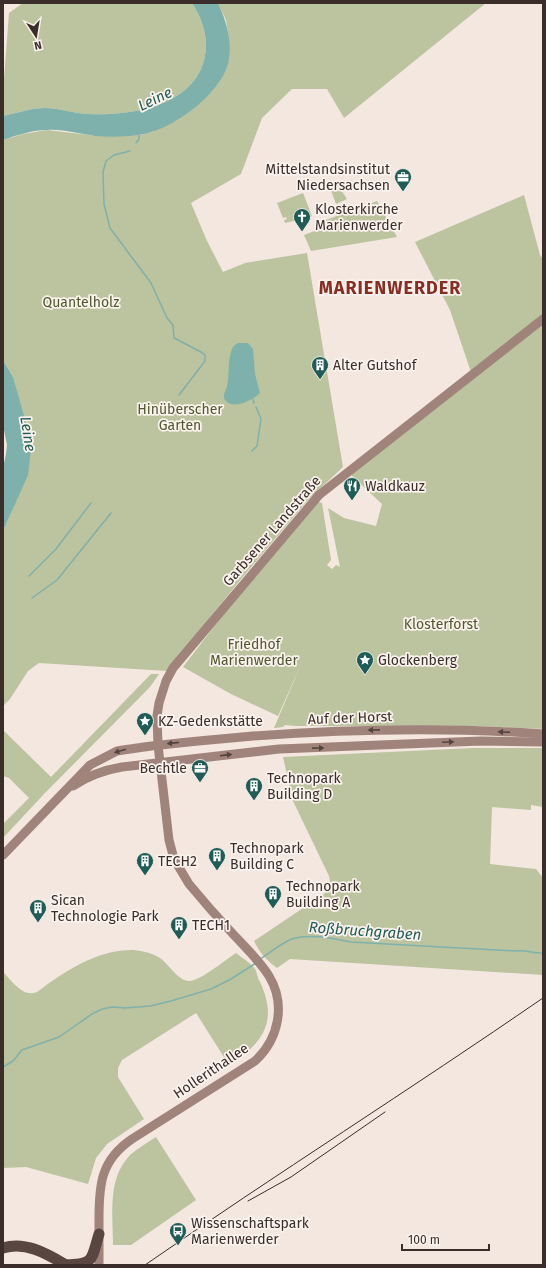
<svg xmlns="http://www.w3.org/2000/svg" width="546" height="1268" viewBox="0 0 546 1268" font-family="'Fira Sans',sans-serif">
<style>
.green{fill:#bcc39f}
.water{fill:#7eb1ac}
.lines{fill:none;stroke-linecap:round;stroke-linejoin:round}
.stream{stroke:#7eb1ac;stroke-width:1.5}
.secondary{stroke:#a0847c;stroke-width:9}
.highway{stroke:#5a4641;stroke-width:11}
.tram{stroke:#3a2d2a;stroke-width:1}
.oneway{fill:#54433e}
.labels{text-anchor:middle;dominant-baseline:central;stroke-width:3.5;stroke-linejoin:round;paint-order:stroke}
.poi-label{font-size:14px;fill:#3a2d2a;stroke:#faf2ec;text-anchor:start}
.park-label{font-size:14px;fill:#4f582e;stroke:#faf2ec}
.street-label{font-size:14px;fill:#3a2d2a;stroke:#faf2ec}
.water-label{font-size:15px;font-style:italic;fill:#1f5c57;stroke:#faf2ec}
.district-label{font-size:18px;font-weight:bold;letter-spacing:1px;fill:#892d23;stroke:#faf2ec}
</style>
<rect width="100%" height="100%" fill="#f3e7e0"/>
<g class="green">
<path d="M23 3H192C204 21 210 43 203 64 188 108 127 116 87 114 73 113 59 108 45 108 31 108 17 113 3 116V92L9 13Z"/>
<path d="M218 3H486L344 118 327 89H292L262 118 241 174 191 203 207 241 223 272 245 263 307 253 343 467 308 500 241 579 167 671 39 663 28 671 10 699 3 706V531L14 506 13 377 3 360V140L23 134 47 130 97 136 140 135 152 132 201 102 218 82 227 67 229 40 226 20Z"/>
<path d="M336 182 347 199 336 204 329 185Z"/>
<path d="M303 193 312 216 299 222 298 220 285 223 284 220 287 219 286 217 283 218 277 203Z"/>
<path d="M524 195 540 255 543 259V729L481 726H296L285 725 283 727 274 728 302 662 278 716 231 694 183 667 245 586 318 502 322 503 331 560 327 565 332 569 336 565 340 567 328 508 344 518 376 526 382 504 349 473 473 378 450 310 415 242Z"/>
<path d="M377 201 397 237 311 251 304 235 317 230 315 224Z"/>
<path d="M151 674H159L150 687 44 794 3 838V824L29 798 9 778 3 776V730L51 777Z"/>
<path d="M473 748H543V807L531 805V810L492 807 490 864 536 869 543 878V975L290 959 277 968C266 960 260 953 254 941L324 894C330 888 331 884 329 876L293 801 283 757Z"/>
<path d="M134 950C143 951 152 953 160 958 170 965 181 986 194 980 206 976 224 961 236 953 242 958 250 962 255 969 257 972 257 977 259 980 279 1020 264 1043 229 1065L196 1013 122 1060 118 1068V1077L144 1119 107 1144 96 1158 88 1184 26 1167 3 1168V972C12 981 23 998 37 992 65 971 98 949 134 950Z"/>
<path d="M156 1137 196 1200 131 1245H113C113 1214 107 1179 130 1155 138 1148 147 1143 156 1137Z"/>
</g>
<g class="water">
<path d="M192 3H218C226 20 232 40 229 59 224 93 170 132 138 135 124 137 109 137 95 136 80 134 63 129 47 130 33 130 17 135 3 140V116C17 113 31 108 45 108 59 108 73 113 87 114 127 116 188 108 203 64 210 43 204 21 192 3Z"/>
<path d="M238 343H248L253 349 255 374 260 393C253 400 231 412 224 398 223 395 226 390 227 386 230 374 227 361 232 349 233 346 235 345 238 343Z"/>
<path d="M3 360 13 377 30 437 31 449 28 475 3 531V468L6 454 7 445 3 425Z"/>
</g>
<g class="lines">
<g class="stream">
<path d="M136 143 139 139V135"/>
<path d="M130 151 114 155 106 161 103 172 104 204 110 228 151 283 167 318 173 325 174 338 201 352 205 355V361L179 395"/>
<path d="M253 399 254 403"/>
<path d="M252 451 257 446 261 419 256 407"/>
<path d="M29 576 56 549 91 503"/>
<path d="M32 598 57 580 111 513"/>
<path d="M260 959C270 953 281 943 292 939 308 933 335 939 351 942L516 951C525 950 534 953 543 953"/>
<path d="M3 1067 13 1061 22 1050 59 1037 92 1014 102 1009 113 1007 125 1008 150 1006 171 1001 211 989 231 979 256 963"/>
</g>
<g class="secondary">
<path d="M73 786C89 775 104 770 122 767L279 749 481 741 543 742"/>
<path d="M3 855 90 765 117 751 123 750C166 743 210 740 253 736 349 729 446 727 543 734"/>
<path d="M99 1265C99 1249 99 1234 99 1218 99 1184 101 1160 132 1139L255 1061C279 1039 286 1004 269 976 259 960 245 947 233 934 218 918 203 901 189 884L174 859 169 840 158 745 157 716 159 703 166 681 173 668 319 495 543 319"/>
</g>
<g class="highway">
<path d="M3 1248C26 1241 47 1254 66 1265"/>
<path d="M66 1265C95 1264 91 1260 99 1234"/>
</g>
<g class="tram">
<path d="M248 1201 291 1177 385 1112"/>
<path d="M145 1265C276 1174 411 1089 543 998"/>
</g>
</g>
<defs><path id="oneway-solid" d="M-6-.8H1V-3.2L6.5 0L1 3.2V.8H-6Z"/></defs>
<g class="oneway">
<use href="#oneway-solid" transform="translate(374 730) rotate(179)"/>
<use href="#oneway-solid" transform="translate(504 732) rotate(-178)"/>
<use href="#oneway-solid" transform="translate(448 742) rotate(-2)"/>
<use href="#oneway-solid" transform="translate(173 743) rotate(174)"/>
<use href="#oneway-solid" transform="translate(318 748) rotate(-1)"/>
<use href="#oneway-solid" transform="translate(120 751) rotate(164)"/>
<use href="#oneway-solid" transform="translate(226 755) rotate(-7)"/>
</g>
<defs>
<symbol id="office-pin" viewBox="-11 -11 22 30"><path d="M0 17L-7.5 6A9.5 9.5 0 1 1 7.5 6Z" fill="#1f5c57" stroke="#faf2ec"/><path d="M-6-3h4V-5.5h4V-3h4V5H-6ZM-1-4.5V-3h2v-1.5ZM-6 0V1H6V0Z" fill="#fff"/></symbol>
<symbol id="church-pin" viewBox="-11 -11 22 30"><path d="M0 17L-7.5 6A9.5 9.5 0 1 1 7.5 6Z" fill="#1f5c57" stroke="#faf2ec"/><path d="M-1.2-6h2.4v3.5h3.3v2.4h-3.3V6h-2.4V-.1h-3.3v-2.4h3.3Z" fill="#fff"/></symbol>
<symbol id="building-pin" viewBox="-11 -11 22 30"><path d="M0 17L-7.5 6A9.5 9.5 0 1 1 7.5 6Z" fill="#1f5c57" stroke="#faf2ec"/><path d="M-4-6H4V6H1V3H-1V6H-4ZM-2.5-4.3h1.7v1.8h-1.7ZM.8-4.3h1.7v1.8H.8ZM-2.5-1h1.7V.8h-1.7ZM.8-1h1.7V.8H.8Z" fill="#fff"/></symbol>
<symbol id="restaurant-pin" viewBox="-11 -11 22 30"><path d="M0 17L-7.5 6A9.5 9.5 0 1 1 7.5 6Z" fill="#1f5c57" stroke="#faf2ec"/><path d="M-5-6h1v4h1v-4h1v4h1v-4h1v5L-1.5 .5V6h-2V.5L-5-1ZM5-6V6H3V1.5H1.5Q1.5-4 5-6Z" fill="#fff"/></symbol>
<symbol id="sight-pin" viewBox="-11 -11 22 30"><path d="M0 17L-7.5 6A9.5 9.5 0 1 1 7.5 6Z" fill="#1f5c57" stroke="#faf2ec"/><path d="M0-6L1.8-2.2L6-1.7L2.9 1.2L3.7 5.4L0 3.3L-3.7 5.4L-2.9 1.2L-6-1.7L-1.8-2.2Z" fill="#fff"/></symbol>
<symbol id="bus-pin" viewBox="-11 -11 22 30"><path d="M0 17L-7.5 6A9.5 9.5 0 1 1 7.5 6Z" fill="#1f5c57" stroke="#faf2ec"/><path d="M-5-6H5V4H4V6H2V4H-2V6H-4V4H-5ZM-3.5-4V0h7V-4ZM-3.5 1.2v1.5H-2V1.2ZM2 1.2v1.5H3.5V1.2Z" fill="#fff"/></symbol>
</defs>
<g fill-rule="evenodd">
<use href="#office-pin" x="393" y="167" width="20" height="27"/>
<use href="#church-pin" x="292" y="207" width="20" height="27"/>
<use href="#building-pin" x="310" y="355" width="20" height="27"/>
<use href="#restaurant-pin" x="342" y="476" width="20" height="27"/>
<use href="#sight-pin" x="355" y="650" width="20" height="27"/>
<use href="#sight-pin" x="135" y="711" width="20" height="27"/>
<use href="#office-pin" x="190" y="758" width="20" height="27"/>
<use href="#building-pin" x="244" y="776" width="20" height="27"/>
<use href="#building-pin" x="207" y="846" width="20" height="27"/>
<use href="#building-pin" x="135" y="851" width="20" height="27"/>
<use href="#building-pin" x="263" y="884" width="20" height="27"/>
<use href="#building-pin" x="28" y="898" width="20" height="27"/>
<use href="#building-pin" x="169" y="915" width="20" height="27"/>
<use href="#bus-pin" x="168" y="1221" width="20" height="27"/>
</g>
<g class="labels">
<g class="poi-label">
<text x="390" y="169" text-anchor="end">Mittelstandsinstitut<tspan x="390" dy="16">Niedersachsen</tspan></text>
<text x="315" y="209">Klosterkirche<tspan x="315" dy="16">Marienwerder</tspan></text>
<text x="333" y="365">Alter Gutshof</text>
<text x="365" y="486">Waldkauz</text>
<text x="378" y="660">Glockenberg</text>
<text x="158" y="721">KZ-Gedenkstätte</text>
<text x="187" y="768" text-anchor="end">Bechtle</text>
<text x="267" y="778">Technopark<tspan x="267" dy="16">Building D</tspan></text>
<text x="230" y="848">Technopark<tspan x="230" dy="16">Building C</tspan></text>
<text x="158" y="861">TECH2</text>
<text x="286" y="886">Technopark<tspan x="286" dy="16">Building A</tspan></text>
<text x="51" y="900">Sican<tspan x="51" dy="16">Technologie Park</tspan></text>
<text x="192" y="925">TECH1</text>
<text x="191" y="1223">Wissenschaftspark<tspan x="191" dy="16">Marienwerder</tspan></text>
</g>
<g class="park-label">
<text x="81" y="302">Quantelholz</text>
<text x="180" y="409">Hinüberscher<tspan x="180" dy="16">Garten</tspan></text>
<text x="441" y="624">Klosterforst</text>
<text x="254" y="644">Friedhof<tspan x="254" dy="16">Marienwerder</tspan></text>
</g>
<g class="street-label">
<text transform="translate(272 531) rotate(-49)">Garbsener Landstraße</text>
<text transform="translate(350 718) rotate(-2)">Auf der Horst</text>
<text transform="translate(211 1071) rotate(-34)">Hollerithallee</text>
</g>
<g class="water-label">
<text transform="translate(155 99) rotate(-26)">Leine</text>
<text transform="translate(28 434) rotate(81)">Leine</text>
<text transform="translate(365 931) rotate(4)">Roßbruchgraben</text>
</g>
<g class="district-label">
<text x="390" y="288">MARIENWERDER</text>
</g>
</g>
<rect width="546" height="1268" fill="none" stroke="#3a2d2a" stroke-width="8"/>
<g transform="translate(36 36) rotate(168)" stroke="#faf2ec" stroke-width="3" paint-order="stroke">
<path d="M0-3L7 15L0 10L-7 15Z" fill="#3a2d2a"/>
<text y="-6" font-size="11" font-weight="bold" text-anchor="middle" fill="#3a2d2a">N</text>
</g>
<path d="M402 1244v6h87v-6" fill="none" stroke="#3a2d2a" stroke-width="2"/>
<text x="408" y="1244" font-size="12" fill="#3a2d2a" stroke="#faf2ec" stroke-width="3" paint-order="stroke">100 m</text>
</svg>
